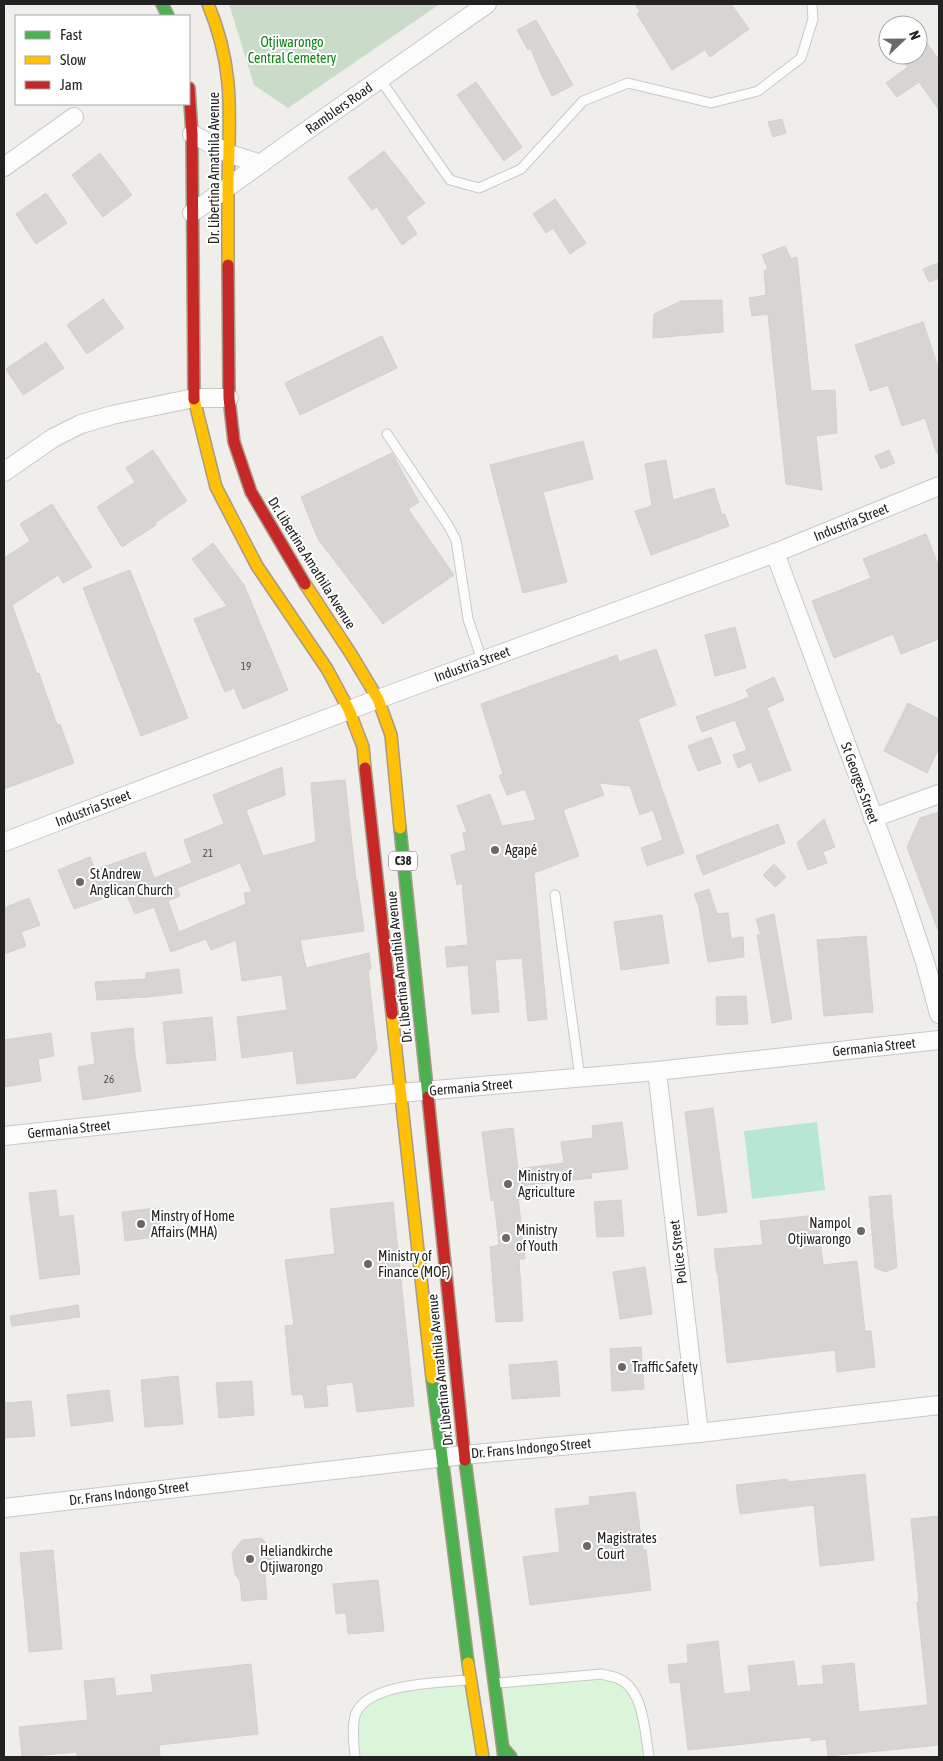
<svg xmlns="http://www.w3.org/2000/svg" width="943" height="1761" viewBox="0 0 943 1761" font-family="'Asap Condensed',sans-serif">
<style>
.cemetery{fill:#cadbca}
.park{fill:#daf5da}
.pitch{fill:#b7e6d2}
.building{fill:#d7d4d2;stroke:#d3d0cc;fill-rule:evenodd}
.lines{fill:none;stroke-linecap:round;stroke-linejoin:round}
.lane-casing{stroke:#c9c8c7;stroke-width:11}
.street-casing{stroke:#c9c8c7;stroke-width:20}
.fast-casing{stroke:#a79c86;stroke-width:14}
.slow-casing{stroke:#a79c86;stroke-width:14}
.jam-casing{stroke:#a79c86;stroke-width:14}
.lane{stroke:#fdfcfc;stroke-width:9}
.street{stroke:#fdfcfc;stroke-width:18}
.fast{stroke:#4caf50;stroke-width:11}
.slow{stroke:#ffc107;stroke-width:11}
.jam{stroke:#c62828;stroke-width:11}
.poi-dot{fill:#6a6968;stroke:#fff;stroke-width:2}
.labels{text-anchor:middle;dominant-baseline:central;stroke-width:4;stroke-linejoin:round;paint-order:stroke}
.number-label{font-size:11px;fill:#4f4e4e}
.shield{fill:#fff;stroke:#646464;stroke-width:1}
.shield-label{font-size:12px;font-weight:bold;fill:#222}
.park-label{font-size:14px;fill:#0c8416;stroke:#fff}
.street-label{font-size:14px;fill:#222;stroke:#fff}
.poi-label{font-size:14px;fill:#222;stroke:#fff;text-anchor:start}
</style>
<rect width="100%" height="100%" fill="#f0eeeb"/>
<path class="cemetery" d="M229 4H440L288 108 254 85Z"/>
<g class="park">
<path d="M602 1674 618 1678 642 1709 649 1757H511L495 1683Z"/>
<path d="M470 1680 483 1757H355L357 1711 372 1696Z"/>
</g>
<path class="pitch" d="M817 1122 825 1190 752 1199 744 1131Z"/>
<g class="building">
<path d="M635 4H731L749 29 710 57 705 50 672 70 637 14 640 12Z"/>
<path d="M536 20 573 85 552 96 541 74 531 49 528 50 517 30Z"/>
<path d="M926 42 939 60V110L919 82 897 97 886 83 908 67 899 55H918V48Z"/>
<path d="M476 82 522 147 504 161 457 95Z"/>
<path d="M782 119 786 133 773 137 768 122Z"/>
<path d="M384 151 425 203 406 217 417 234 402 245 377 207 372 210 348 178Z"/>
<path d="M100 153 132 195 103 217 72 175Z"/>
<path d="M46 193 67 223 36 244 16 214Z"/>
<path d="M555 199 586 243 570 254 553 228 546 233 533 214Z"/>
<path d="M785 246 791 259 797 257 811 391 835 390 837 433 816 436 822 490 786 484 768 314 752 316 749 298 766 295 764 271 768 269 762 255Z"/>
<path d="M939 263V278L929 282 923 269Z"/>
<path d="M103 299 124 328 87 354 67 325Z"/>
<path d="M722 300 723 332 653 338 654 314 681 301Z"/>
<path d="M923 322 939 370V453L937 454 925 418 902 426 888 385 870 391 855 345Z"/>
<path d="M382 336 397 368 300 415 285 383Z"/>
<path d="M46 342 64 368 23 395 6 369Z"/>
<path d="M583 441 593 479 543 492 567 582 523 593 490 465Z"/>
<path d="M153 450 187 501 155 523 156 525 122 547 97 507 135 482 126 468Z"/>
<path d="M889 450 895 463 881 469 875 456Z"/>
<path d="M392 453 419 502 408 509 454 575 383 624 318 539 301 497Z"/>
<path d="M666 460 673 500 714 488 722 515 725 514 729 526 651 555 635 511 652 506 645 464Z"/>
<path d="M52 504 92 567 63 583 58 575 12 605 37 674 39 673 57 725 60 724 74 763 4 789V558L30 541 20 524Z"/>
<path d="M926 534 939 567V639L901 654 893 634 834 658 812 601 871 578 863 559Z"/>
<path d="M213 543 244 585 288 690 243 709 234 688 225 692 194 619 227 606 192 559Z"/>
<path d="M130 570 188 718 141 736 83 588Z"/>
<path d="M735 627 746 668 715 676 705 635Z"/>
<path d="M656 649 676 705 638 719 684 853 647 866 641 848 663 840 653 810 640 815 630 786 599 783 604 795 563 810 579 856 534 873 547 1019 528 1021 522 958 495 960 499 1012 472 1014 468 965 447 967 445 947 468 945 462 883 457 885 451 855 466 850 463 833 467 832 457 806 490 794 502 826 536 820 525 789 507 795 499 776 503 774 481 704 617 655 619 662Z"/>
<path d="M774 677 784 700 767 708 791 770 759 782 751 762 738 768 733 755 747 750 735 720 702 732 696 717 750 697 746 690Z"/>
<path d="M908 703 939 719V748L927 773 884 751Z"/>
<path d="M711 737 721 763 698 771 688 746Z"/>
<path d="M282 767 285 795 246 810 263 856 316 842 311 783 345 780 356 880H357L364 931 300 940 306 968 369 953 371 969 368 970 377 1050 355 1078 297 1084 293 1051 242 1058 237 1017 287 1010 282 975 242 981 236 940 211 950 206 939 171 952 154 907 135 914 125 891 74 909 58 870 90 857 95 870 145 852 154 878 192 863 184 840 224 824 213 795ZM240 863 252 892 244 893 246 904 179 932 168 901 180 896 177 888Z"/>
<path d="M939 812V930H938L907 847 920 818Z"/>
<path d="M824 819 835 847 823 852 827 863 808 870 797 843Z"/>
<path d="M778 824 785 843 703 875 696 856Z"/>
<path d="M774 864 786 877 775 887 763 875Z"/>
<path d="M709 889 717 914 728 913 731 939 743 937 744 957 708 962 699 907 694 894Z"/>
<path d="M29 898 40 925 21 932 26 946 4 954V908Z"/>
<path d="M774 914 792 1019 772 1023 757 935H761L756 919Z"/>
<path d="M662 915 669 963 621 970 614 922Z"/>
<path d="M866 936 873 1012 824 1016 817 940Z"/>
<path d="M179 969 182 993 148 997 97 1000 95 982 146 979V973Z"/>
<path d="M746 996 748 1024 717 1025 716 997Z"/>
<path d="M212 1017 216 1060 167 1064 163 1022Z"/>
<path d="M133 1028 135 1054 141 1091 83 1100 78 1067 95 1064 91 1033Z"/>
<path d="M51 1033 54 1056 38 1059 41 1081 4 1087V1040Z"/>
<path d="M713 1108 727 1212 698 1216 685 1112Z"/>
<path d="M622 1122 628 1169 591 1173 592 1178 519 1186 520 1197H518L525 1259H519L523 1321 496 1322 490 1247 499 1245 494 1200 491 1201 482 1132 513 1128 518 1169 564 1163 561 1142 593 1138 592 1126Z"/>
<path d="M56 1190 59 1217 73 1215 80 1274 40 1279 29 1193Z"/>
<path d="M891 1195 897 1267 886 1272 875 1268 869 1197Z"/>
<path d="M621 1200 624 1236 597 1237 594 1202Z"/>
<path d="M393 1202 414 1406 357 1412 353 1382 326 1385 328 1406 305 1408 303 1394 292 1395 285 1326 294 1325 285 1260 335 1254 330 1209Z"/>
<path d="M157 1208 161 1236 125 1241 122 1212Z"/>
<path d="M817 1215 823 1265 857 1261 865 1331H871L875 1367 837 1372 835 1350 727 1363 718 1274H717L714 1249 763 1245 760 1221Z"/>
<path d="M645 1267 652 1314 620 1319 613 1272Z"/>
<path d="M78 1305 80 1317 12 1326 10 1316Z"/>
<path d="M641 1347 644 1389 612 1391 610 1349Z"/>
<path d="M557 1361 560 1396 512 1399 509 1365Z"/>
<path d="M178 1376 183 1424 145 1427 141 1380Z"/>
<path d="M252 1381 254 1415 219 1418 216 1383Z"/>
<path d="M109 1390 113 1421 71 1426 67 1395Z"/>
<path d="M31 1401 35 1436 4 1438V1403Z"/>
<path d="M865 1474 874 1560 820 1566 814 1505 740 1514 736 1485 787 1479 788 1482Z"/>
<path d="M635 1492 643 1550H646L651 1590 530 1605 523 1557 560 1552 555 1509 590 1505 589 1497Z"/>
<path d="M939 1516V1745L828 1756 826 1739 811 1741V1737L688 1750 680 1682 670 1683 668 1665 688 1663 687 1645 718 1641 724 1694 751 1691 748 1666 794 1661 797 1686 824 1684 822 1666 854 1663 859 1712 928 1705 917 1602H919L911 1519Z"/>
<path d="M262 1538 274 1556 265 1576 267 1599 242 1601 240 1581 235 1574 232 1553 242 1540Z"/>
<path d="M53 1550 62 1649 29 1652 20 1553Z"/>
<path d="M378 1580 384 1631 348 1634 346 1613 336 1614 333 1584Z"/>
<path d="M251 1664 258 1734 159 1745 160 1757H77V1752L22 1757 19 1727 88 1720 84 1681 114 1678 116 1696 153 1692 151 1675Z"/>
</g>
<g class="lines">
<defs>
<g id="lane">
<path d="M380 79 450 180 479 188 521 169 583 101 628 83 711 103 758 91 801 58 813 19 812 4"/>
<path d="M387 434 448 525 456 540 468 619 482 660"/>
<path d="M555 895 580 1078"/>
<path d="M498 1683 602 1674C607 1676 612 1676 617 1678 644 1688 645 1733 649 1757"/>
<path d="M355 1757C354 1745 351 1721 357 1711 373 1683 438 1683 467 1680"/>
</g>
<g id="street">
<path d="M192 134 230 154 261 164"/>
<path d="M4 167 74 117"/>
<path d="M192 213 299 136 487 4"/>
<path d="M4 472 53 438 81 424 112 415 194 398H229"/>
<path d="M775 553 904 899 925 962 939 1014"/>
<path d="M873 818 939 794"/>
<path d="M4 842 378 699 775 553 939 486"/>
<path d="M657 1071 699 1433"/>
<path d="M4 1136 400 1093 657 1071 939 1040"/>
<path d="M4 1508 464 1455 699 1433 939 1405"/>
</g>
<g id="fast">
<path d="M162 4 168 16"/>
<path d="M400 828 428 1097"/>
<path d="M432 1378 468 1663"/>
<path d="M465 1460 504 1757"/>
<path d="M503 1748 511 1757"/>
</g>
<g id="slow">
<path d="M208 4C236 71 229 118 228 188 228 214 228 239 228 265"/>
<path d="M194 399 216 487 257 566 327 669 349 710 363 747 365 768"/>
<path d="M305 584 351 654 378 699 391 735 400 828"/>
<path d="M392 1014 432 1378"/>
<path d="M468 1663 483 1757"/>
</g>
<g id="jam">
<path d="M189 88 192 134 194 399"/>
<path d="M228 265 229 398 234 442 251 492 305 584"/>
<path d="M365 768 392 1014"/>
<path d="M428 1097 465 1460"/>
</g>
</defs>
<use href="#lane" class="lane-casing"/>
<use href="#street" class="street-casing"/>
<use href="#fast" class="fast-casing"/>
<use href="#slow" class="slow-casing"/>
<use href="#jam" class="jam-casing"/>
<use href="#lane" class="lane"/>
<use href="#street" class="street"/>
<use href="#fast" class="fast"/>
<use href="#slow" class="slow"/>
<use href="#jam" class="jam"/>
</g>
<g class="poi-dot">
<circle cx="495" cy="850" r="5"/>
<circle cx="80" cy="882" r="5"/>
<circle cx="508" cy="1184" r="5"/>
<circle cx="141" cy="1224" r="5"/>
<circle cx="861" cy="1231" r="5"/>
<circle cx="506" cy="1238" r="5"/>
<circle cx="368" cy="1264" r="5"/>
<circle cx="622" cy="1367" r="5"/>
<circle cx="587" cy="1546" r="5"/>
<circle cx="250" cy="1559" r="5"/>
</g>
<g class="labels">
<g class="number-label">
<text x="246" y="666">19</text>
<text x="208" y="853">21</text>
<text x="109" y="1079">26</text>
</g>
<rect class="shield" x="389" y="851.5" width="28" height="19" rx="4"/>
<g class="shield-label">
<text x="403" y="861">C38</text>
</g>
<g class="park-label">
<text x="292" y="42">Otjiwarongo<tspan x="292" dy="16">Central Cemetery</tspan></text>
</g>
<g class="street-label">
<text transform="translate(339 108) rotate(-35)">Ramblers Road</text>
<text transform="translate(214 168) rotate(-90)">Dr. Libertina Amathila Avenue</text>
<text transform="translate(851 522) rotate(-22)">Industria Street</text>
<text transform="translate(312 563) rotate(58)">Dr. Libertina Amathila Avenue</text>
<text transform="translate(472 664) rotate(-20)">Industria Street</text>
<text transform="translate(860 783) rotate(70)">St Georges Street</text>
<text transform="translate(93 808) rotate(-21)">Industria Street</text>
<text transform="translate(399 967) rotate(-96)">Dr. Libertina Amathila Avenue</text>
<text transform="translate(874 1047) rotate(-6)">Germania Street</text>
<text transform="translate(471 1087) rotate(-5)">Germania Street</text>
<text transform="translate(69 1129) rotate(-6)">Germania Street</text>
<text transform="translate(678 1252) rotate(-97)">Police Street</text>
<text transform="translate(440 1370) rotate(-96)">Dr. Libertina Amathila Avenue</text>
<text transform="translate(531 1448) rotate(-5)">Dr. Frans Indongo Street</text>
<text transform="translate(129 1493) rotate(-7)">Dr. Frans Indongo Street</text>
</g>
<g class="poi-label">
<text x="505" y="850">Agapé</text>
<text x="90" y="874">St Andrew<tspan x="90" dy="16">Anglican Church</tspan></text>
<text x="518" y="1176">Ministry of<tspan x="518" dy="16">Agriculture</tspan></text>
<text x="151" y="1216">Minstry of Home<tspan x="151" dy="16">Affairs (MHA)</tspan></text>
<text x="851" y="1223" text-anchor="end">Nampol<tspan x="851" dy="16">Otjiwarongo</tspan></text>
<text x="516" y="1230">Ministry<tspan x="516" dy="16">of Youth</tspan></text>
<text x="378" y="1256">Ministry of<tspan x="378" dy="16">Finance (MOF)</tspan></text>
<text x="632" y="1367">Traffic Safety</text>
<text x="597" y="1538">Magistrates<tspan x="597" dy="16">Court</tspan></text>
<text x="260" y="1551">Heliandkirche<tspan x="260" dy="16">Otjiwarongo</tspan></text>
</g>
</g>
<rect width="943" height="1761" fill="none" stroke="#222222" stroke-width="10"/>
<rect x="15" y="15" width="175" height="90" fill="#ffffff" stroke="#a7a7a7"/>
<rect x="25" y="31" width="25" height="8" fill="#4caf50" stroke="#a7a7a7"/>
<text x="60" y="40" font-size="15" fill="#222222">Fast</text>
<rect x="25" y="56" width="25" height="8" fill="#ffc107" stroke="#a7a7a7"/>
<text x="60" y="65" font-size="15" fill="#222222">Slow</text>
<rect x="25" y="81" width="25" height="8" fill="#c62828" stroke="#a7a7a7"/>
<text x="60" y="90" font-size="15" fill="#222222">Jam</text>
<g transform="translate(903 40) rotate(68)"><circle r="24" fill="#ffffff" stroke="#a7a7a7"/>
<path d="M0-4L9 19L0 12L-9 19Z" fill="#6a6968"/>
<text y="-8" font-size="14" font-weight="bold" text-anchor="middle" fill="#222222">N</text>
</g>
</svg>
